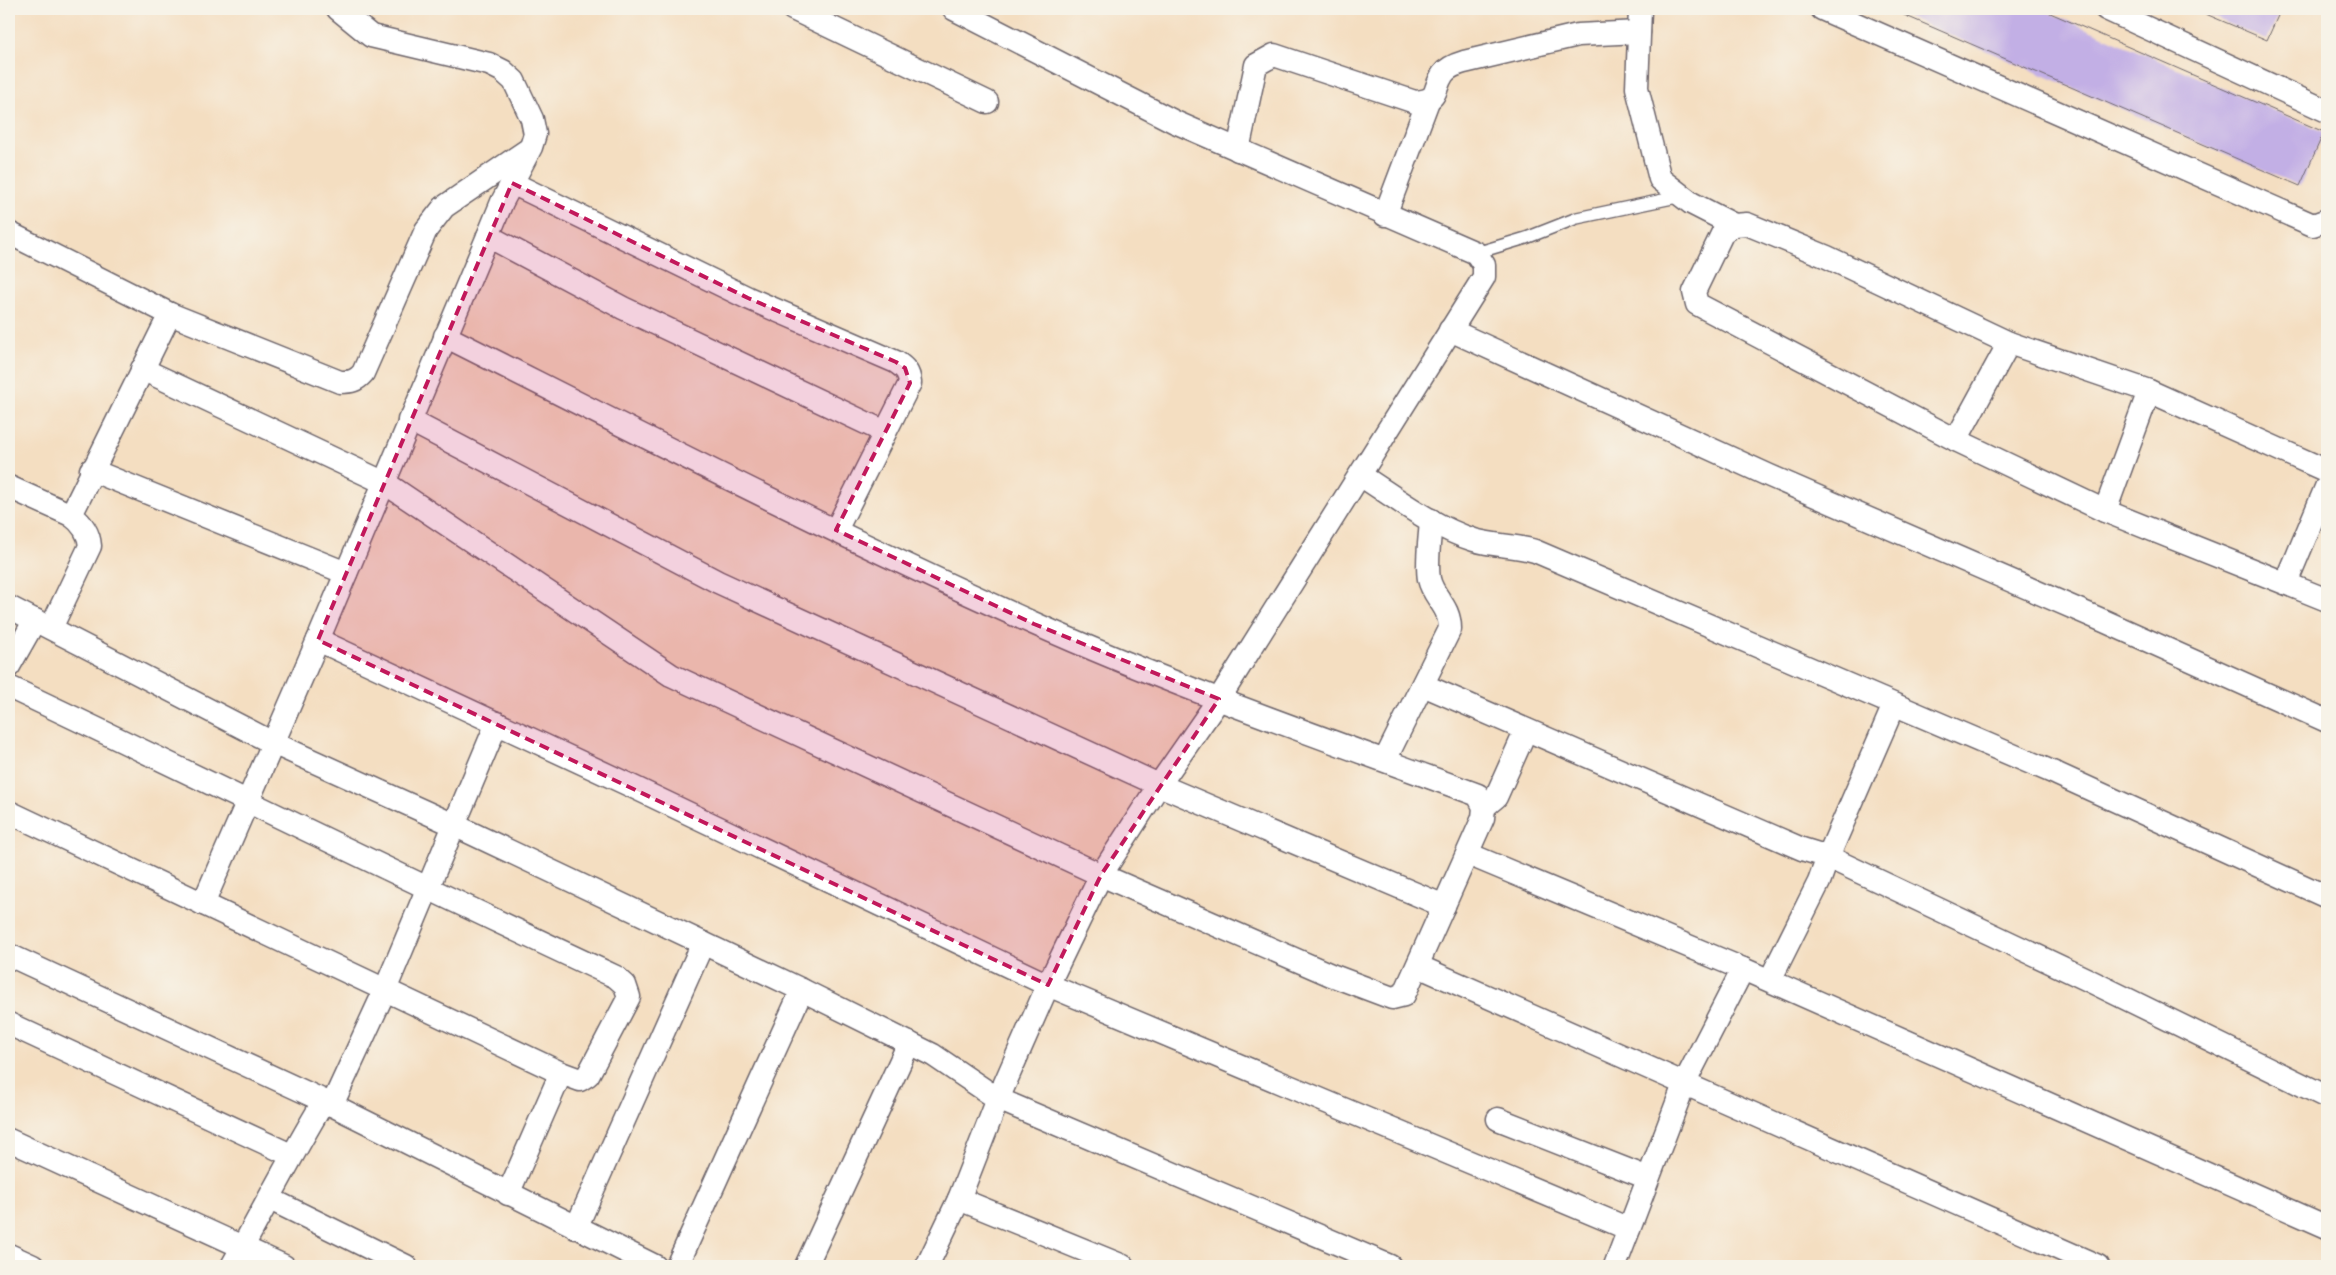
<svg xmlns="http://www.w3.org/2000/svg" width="2336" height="1275" viewBox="0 0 2336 1275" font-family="Sriracha,sans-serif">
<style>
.building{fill:#c2afe5}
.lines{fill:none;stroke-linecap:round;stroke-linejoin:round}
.service-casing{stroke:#6c646a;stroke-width:14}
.minor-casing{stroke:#6c646a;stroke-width:25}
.service{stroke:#fff;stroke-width:11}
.minor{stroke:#fff;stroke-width:22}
.marked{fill:#c2185b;fill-opacity:0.2;stroke:#c2185b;stroke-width:4;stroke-dasharray:10 6;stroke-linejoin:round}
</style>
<rect width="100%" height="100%" fill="#f7f3e8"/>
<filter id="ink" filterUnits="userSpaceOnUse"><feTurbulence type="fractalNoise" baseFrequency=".02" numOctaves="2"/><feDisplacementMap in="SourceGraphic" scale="10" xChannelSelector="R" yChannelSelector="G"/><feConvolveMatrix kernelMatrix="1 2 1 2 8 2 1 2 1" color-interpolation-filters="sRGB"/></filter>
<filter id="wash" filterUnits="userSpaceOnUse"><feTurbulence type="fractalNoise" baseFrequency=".0096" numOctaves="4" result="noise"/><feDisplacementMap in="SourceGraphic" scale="20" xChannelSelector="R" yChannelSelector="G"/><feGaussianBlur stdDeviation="1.12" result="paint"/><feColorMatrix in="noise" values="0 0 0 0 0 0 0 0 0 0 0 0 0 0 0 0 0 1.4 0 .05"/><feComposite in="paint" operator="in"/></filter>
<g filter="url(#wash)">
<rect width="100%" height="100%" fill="#f4dec1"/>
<g id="blocks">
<g class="building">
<path d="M1890 9H2041L2324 132 2300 186Z"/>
<path d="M2194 9H2281L2267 40Z"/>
</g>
</g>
</g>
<g filter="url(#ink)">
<use href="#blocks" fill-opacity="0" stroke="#6c646a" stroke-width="1"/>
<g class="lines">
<defs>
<path id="service" d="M1476 253 1526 238 1577 218 1682 196"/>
<g id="minor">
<path d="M793 9 987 102"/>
<path d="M1640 9 1637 88 1660 179 1691 203 1734 225"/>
<path d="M1822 9 2313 225 2327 220"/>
<path d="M2106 9 2327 111"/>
<path d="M1238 150 1256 65 1274 55 1415 102C1441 100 1432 90 1443 74 1448 67 1457 64 1464 62L1578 35 1639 32"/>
<path d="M512 183 748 298 896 362C905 368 909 372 910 383L836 530"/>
<path d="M1385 215 1428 101"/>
<path d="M9 233 170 314 340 382C351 382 356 381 363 373L426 230 444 207 529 149"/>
<path d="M488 236 623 308 885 432"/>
<path d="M1450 330 1770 476 2104 621 2327 721"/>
<path d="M142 369 385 483 671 675 1101 875 1331 975 1392 998 1404 995 1483 818 1484 807 1478 795C1329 740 1178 688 1033 623 834 534 640 434 445 336"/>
<path d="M409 420 718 582 1159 785 1444 906"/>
<path d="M1956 440 2009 343"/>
<path d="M91 470 346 573"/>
<path d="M2327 471 2149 391 2009 343 1827 257 1747 224 1734 225 1723 232 1694 292 1697 304 1956 440 2105 511 2327 600"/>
<path d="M1360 475C1396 498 1433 527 1474 540 1494 546 1515 545 1535 551L2057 774 2327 897"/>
<path d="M9 487 71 515"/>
<path d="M2105 511 2149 391"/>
<path d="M2286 583 2327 485"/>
<path d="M9 607 273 743 454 825 802 990 933 1055 998 1099 1390 1266"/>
<path d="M51 628 90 546C89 532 82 523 71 515L170 314"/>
<path d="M318 640 627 784 1048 985 1629 1229"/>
<path d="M9 666 35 620"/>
<path d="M1423 685 1802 849 1828 857 1819 882 1770 980"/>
<path d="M9 687C212 783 413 883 616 977L625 985 629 997 588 1075 580 1080 561 1073"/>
<path d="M1894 705 1828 857 2086 979 2327 1097"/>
<path d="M1385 760 1450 629C1450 605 1433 598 1429 579 1426 561 1430 539 1431 520"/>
<path d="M1484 807 1496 797 1526 730"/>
<path d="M9 812 561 1073 508 1194"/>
<path d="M1468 854 1743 969 1685 1082 1615 1266"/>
<path d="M203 904 318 640 488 236 502 202 531 147 535 134 532 119 514 81 503 71 489 64 371 36 338 9"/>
<path d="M9 955 324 1101 655 1266"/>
<path d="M1418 966 2098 1266"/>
<path d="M1743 969 2327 1227"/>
<path d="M9 1024 291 1155"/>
<path d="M332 1105 385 990 497 723"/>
<path d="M1498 1119 1648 1178"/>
<path d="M9 1140 284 1266"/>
<path d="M270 1199 406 1266"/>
<path d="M959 1199 1123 1266"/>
<path d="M576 1228 703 943"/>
<path d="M9 1255 33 1266"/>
<path d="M232 1266C263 1211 291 1155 324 1101"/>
<path d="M677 1266 802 990"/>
<path d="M806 1266 909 1043"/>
<path d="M927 1266 959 1199 998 1099 1048 985 1101 875 1159 785 1219 699 1484 277V265L1476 253 1175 122 954 9"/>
</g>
</defs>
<use href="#service" class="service-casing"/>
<use href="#minor" class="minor-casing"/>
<use href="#service" class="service"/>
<use href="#minor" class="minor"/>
</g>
</g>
<path class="marked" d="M512 183 748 298 896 362 905 368 910 383 836 530 1034 624 1219 699 1101 875 1048 985 318 640Z"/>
<rect width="2336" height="1275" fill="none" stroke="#f7f3e8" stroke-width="30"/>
</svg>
